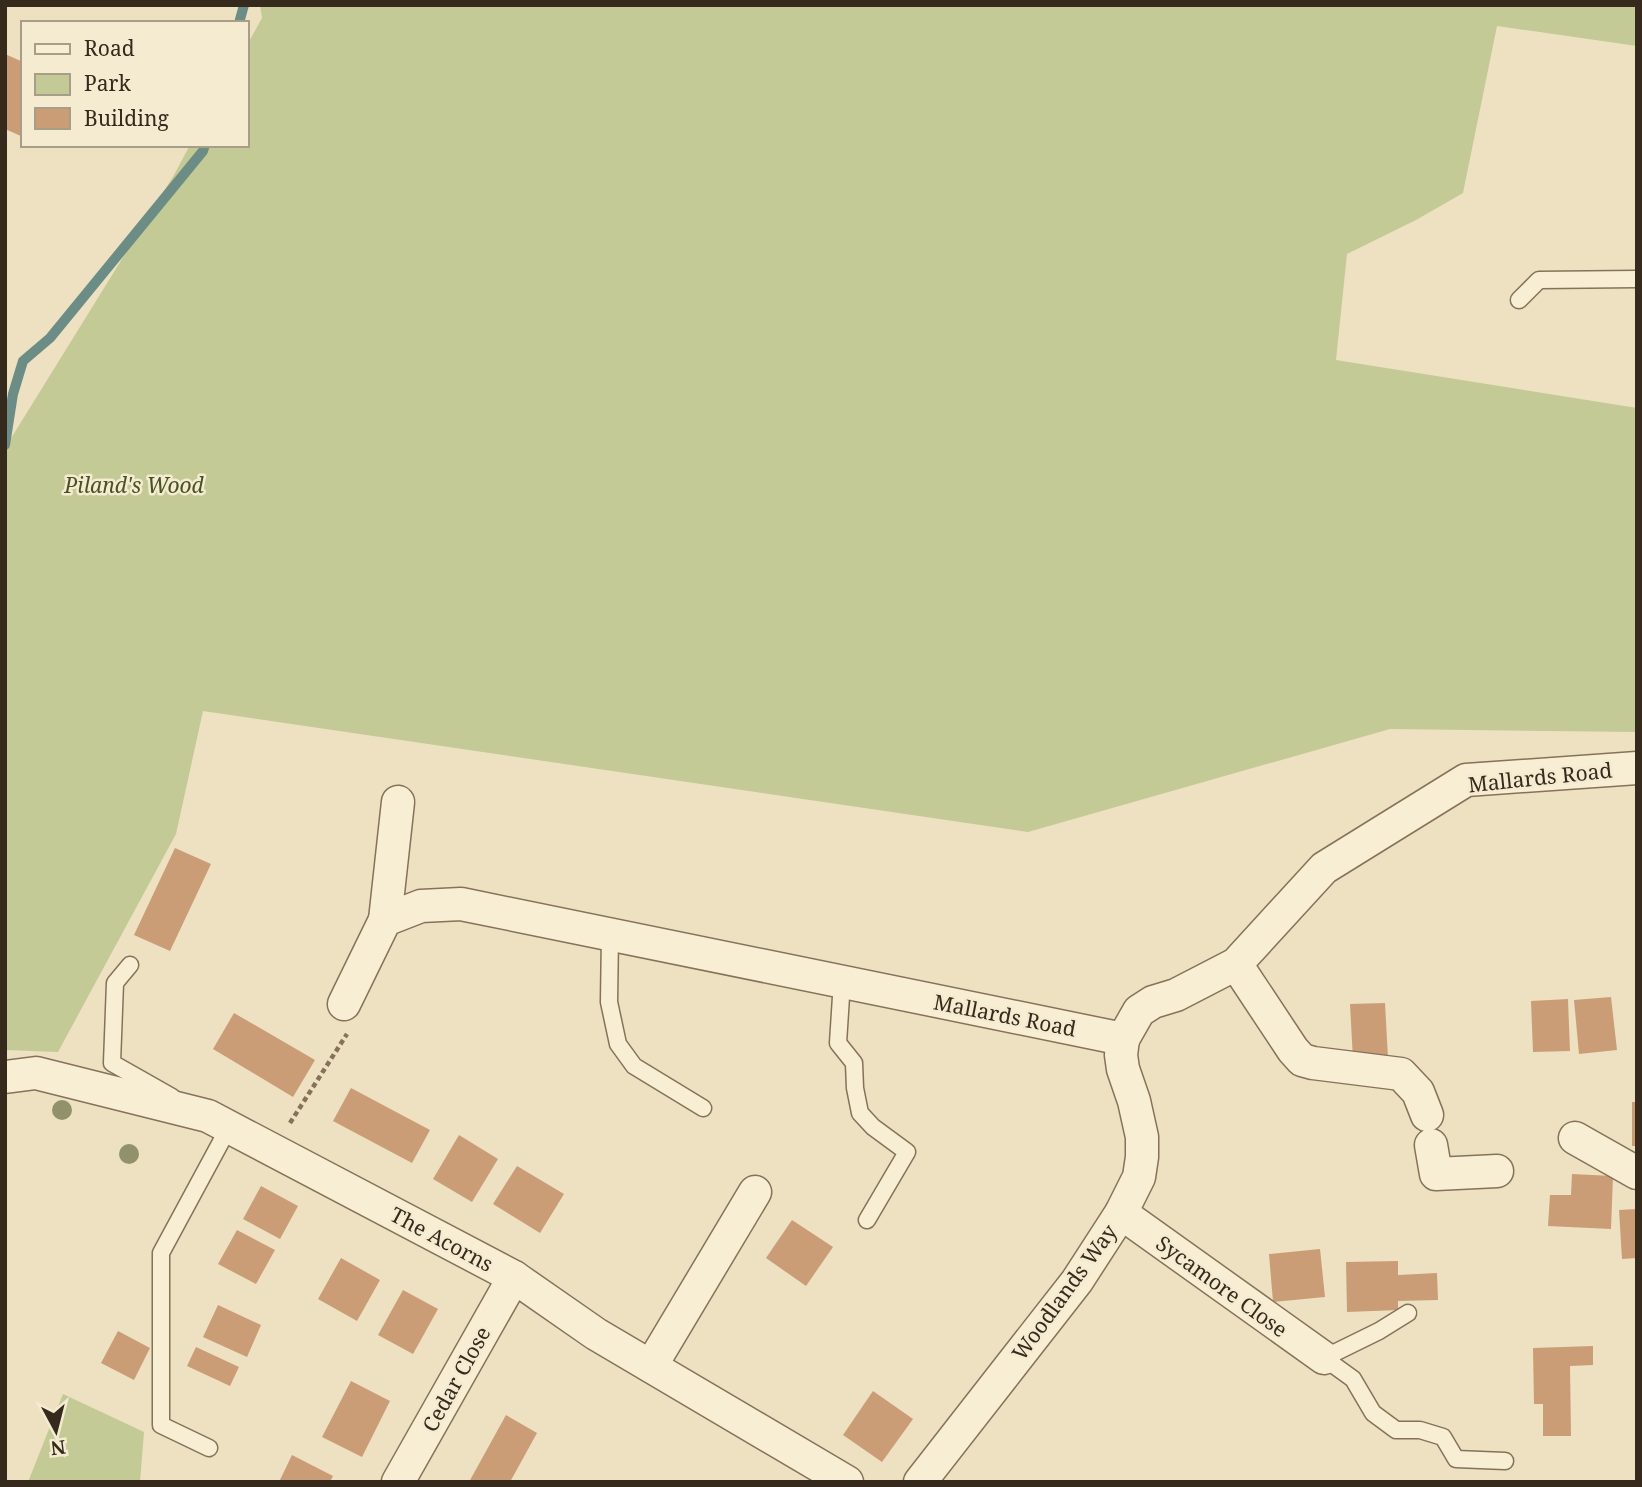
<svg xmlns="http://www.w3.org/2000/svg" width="1642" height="1487" viewBox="0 0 1642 1487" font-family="'Noto Serif',serif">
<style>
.green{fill:#c3ca95}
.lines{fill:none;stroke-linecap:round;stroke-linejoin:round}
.stream{stroke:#6b8d86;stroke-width:10}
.building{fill:#ca9d77}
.lane-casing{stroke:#867259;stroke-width:19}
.street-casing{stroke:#867259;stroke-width:35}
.path{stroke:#867259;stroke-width:4.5;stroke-dasharray:5 3.5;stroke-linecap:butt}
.lane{stroke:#f8eed4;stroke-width:16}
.street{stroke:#f8eed4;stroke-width:32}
.tree{fill:#91926b}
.labels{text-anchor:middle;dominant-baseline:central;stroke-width:5;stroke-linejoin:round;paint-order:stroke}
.park-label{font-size:21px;font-style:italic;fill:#455224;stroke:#f4ebd0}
.street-label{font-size:21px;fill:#362a1d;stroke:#f4ebd0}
</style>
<rect width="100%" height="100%" fill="#ede1c1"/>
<g class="green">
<path d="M260 5H1637V46L1497 26 1463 193 1416 220 1347 254 1336 360 1637 408V732L1390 729 1028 832 203 711 176 834 58 1052 5 1050V448L174 175 190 145H247V45L262 18Z"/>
<path d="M63 1394 144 1432 140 1482H28Z"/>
</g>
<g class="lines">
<g class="stream">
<path d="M239 23 244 5"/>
<path d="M5 445 13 394 23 361 50 338 203 151 205 145"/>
</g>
</g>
<g class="building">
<path d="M5 54 23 62V95L20 100 23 102V137L5 129Z"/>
<path d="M175 848 211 864 170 951 134 935Z"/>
<path d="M1611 997 1617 1050 1579 1054 1574 1000Z"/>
<path d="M1568 999 1570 1051 1533 1052 1531 1001Z"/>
<path d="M1385 1003 1388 1058 1353 1060 1350 1004Z"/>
<path d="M234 1013 315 1060 293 1097 213 1049Z"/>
<path d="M351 1088 430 1130 412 1163 333 1121Z"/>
<rect x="1632" y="1102" width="5" height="44"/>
<path d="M459 1135 498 1159 472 1202 433 1179Z"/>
<path d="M517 1166 564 1194 540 1233 493 1204Z"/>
<path d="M1572 1174 1613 1176 1611 1229 1548 1226 1550 1195H1571Z"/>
<path d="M261 1186 298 1206 280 1239 243 1219Z"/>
<path d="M1637 1209V1258L1622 1259 1619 1210Z"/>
<path d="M792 1220 833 1247 806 1286 766 1258Z"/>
<path d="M237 1230 275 1250 256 1284 218 1264Z"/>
<path d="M1320 1249 1325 1297 1273 1302 1269 1254Z"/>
<path d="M341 1258 380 1280 357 1321 318 1299Z"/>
<path d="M1398 1261V1275L1437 1273 1438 1300 1398 1301V1310L1347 1312 1346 1262Z"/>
<path d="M403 1290 438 1309 413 1354 378 1335Z"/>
<path d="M218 1305 261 1325 247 1357 203 1337Z"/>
<path d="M118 1331 150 1348 134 1380 101 1363Z"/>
<path d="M1593 1346V1365L1570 1366 1571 1436H1543V1404H1534L1533 1348Z"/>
<path d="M196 1347 239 1367 230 1386 187 1366Z"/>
<path d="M351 1381 390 1401 362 1457 322 1437Z"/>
<path d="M873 1391 913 1419 882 1462 843 1435Z"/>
<path d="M506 1415 537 1433 510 1482H469Z"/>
<path d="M292 1455 333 1476 330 1482H279Z"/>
</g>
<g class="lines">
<defs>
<g id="lane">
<path d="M1519 300 1539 280 1637 279"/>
<path d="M610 935 609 1002 618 1044 634 1066 703 1108"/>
<path d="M130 965 115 983 112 1063 172 1097"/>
<path d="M842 981 838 1043 854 1063 855 1088 860 1113 873 1127 907 1152 867 1220"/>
<path d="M1408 1313 1379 1331 1324 1358 1353 1379 1373 1413 1396 1430H1420L1443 1437 1456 1459 1505 1461"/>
<path d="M209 1448 161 1425V1253L229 1127"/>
</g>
<g id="street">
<path d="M385 920 398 802"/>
<path d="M1236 964 1293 1050 1302 1060 1313 1063 1401 1074 1418 1092 1427 1115"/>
<path d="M344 1004 385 920 421 906 461 904 1123 1039 1139 1011 1153 1002 1176 995 1236 964 1324 868 1466 780 1637 768"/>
<path d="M5 1077 36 1073 208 1116 514 1277 596 1334 847 1482"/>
<path d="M1575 1138 1637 1173"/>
<path d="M1431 1145 1436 1174 1497 1171"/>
<path d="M1121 1213 1324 1358"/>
<path d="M651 1366 755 1192"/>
<path d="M398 1482 514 1277"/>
<path d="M920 1482 1077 1281 1121 1213 1139 1177 1142 1157V1137L1134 1101 1123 1069 1121 1055 1123 1039"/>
</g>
</defs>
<use href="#lane" class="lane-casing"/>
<use href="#street" class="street-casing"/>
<path class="path" d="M290 1123 347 1034"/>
<use href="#lane" class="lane"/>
<use href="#street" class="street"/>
</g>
<g class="tree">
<circle cx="62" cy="1110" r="10"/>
<circle cx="129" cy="1154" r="10"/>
</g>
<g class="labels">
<g class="park-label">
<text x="134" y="485">Piland's Wood</text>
</g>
<g class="street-label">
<text transform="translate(1540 777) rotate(-6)">Mallards Road</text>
<text transform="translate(1005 1015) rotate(11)">Mallards Road</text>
<text transform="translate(442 1239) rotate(28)">The Acorns</text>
<text transform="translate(1222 1286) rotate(36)">Sycamore Close</text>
<text transform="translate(1064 1292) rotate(-54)">Woodlands Way</text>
<text transform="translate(456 1379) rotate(-61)">Cedar Close</text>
</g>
</g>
<rect width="1642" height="1487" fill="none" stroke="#362a1d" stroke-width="14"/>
<rect x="21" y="21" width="228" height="126" fill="#f4ebd0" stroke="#a89e88" stroke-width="2"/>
<rect x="35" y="44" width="35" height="10" fill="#f8eed4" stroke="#a89e88" stroke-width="2"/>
<text x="84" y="56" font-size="21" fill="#362a1d">Road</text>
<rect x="35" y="74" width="35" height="21" fill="#c3ca95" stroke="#a89e88" stroke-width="2"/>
<text x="84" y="91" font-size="21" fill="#362a1d">Park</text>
<rect x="35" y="108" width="35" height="21" fill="#ca9d77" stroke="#a89e88" stroke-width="2"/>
<text x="84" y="126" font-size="21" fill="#362a1d">Building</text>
<g transform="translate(56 1431) rotate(173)" stroke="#f4ebd0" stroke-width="5" paint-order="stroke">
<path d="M0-5L12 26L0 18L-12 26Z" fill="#362a1d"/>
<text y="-10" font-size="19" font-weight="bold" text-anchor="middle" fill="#362a1d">N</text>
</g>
</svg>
